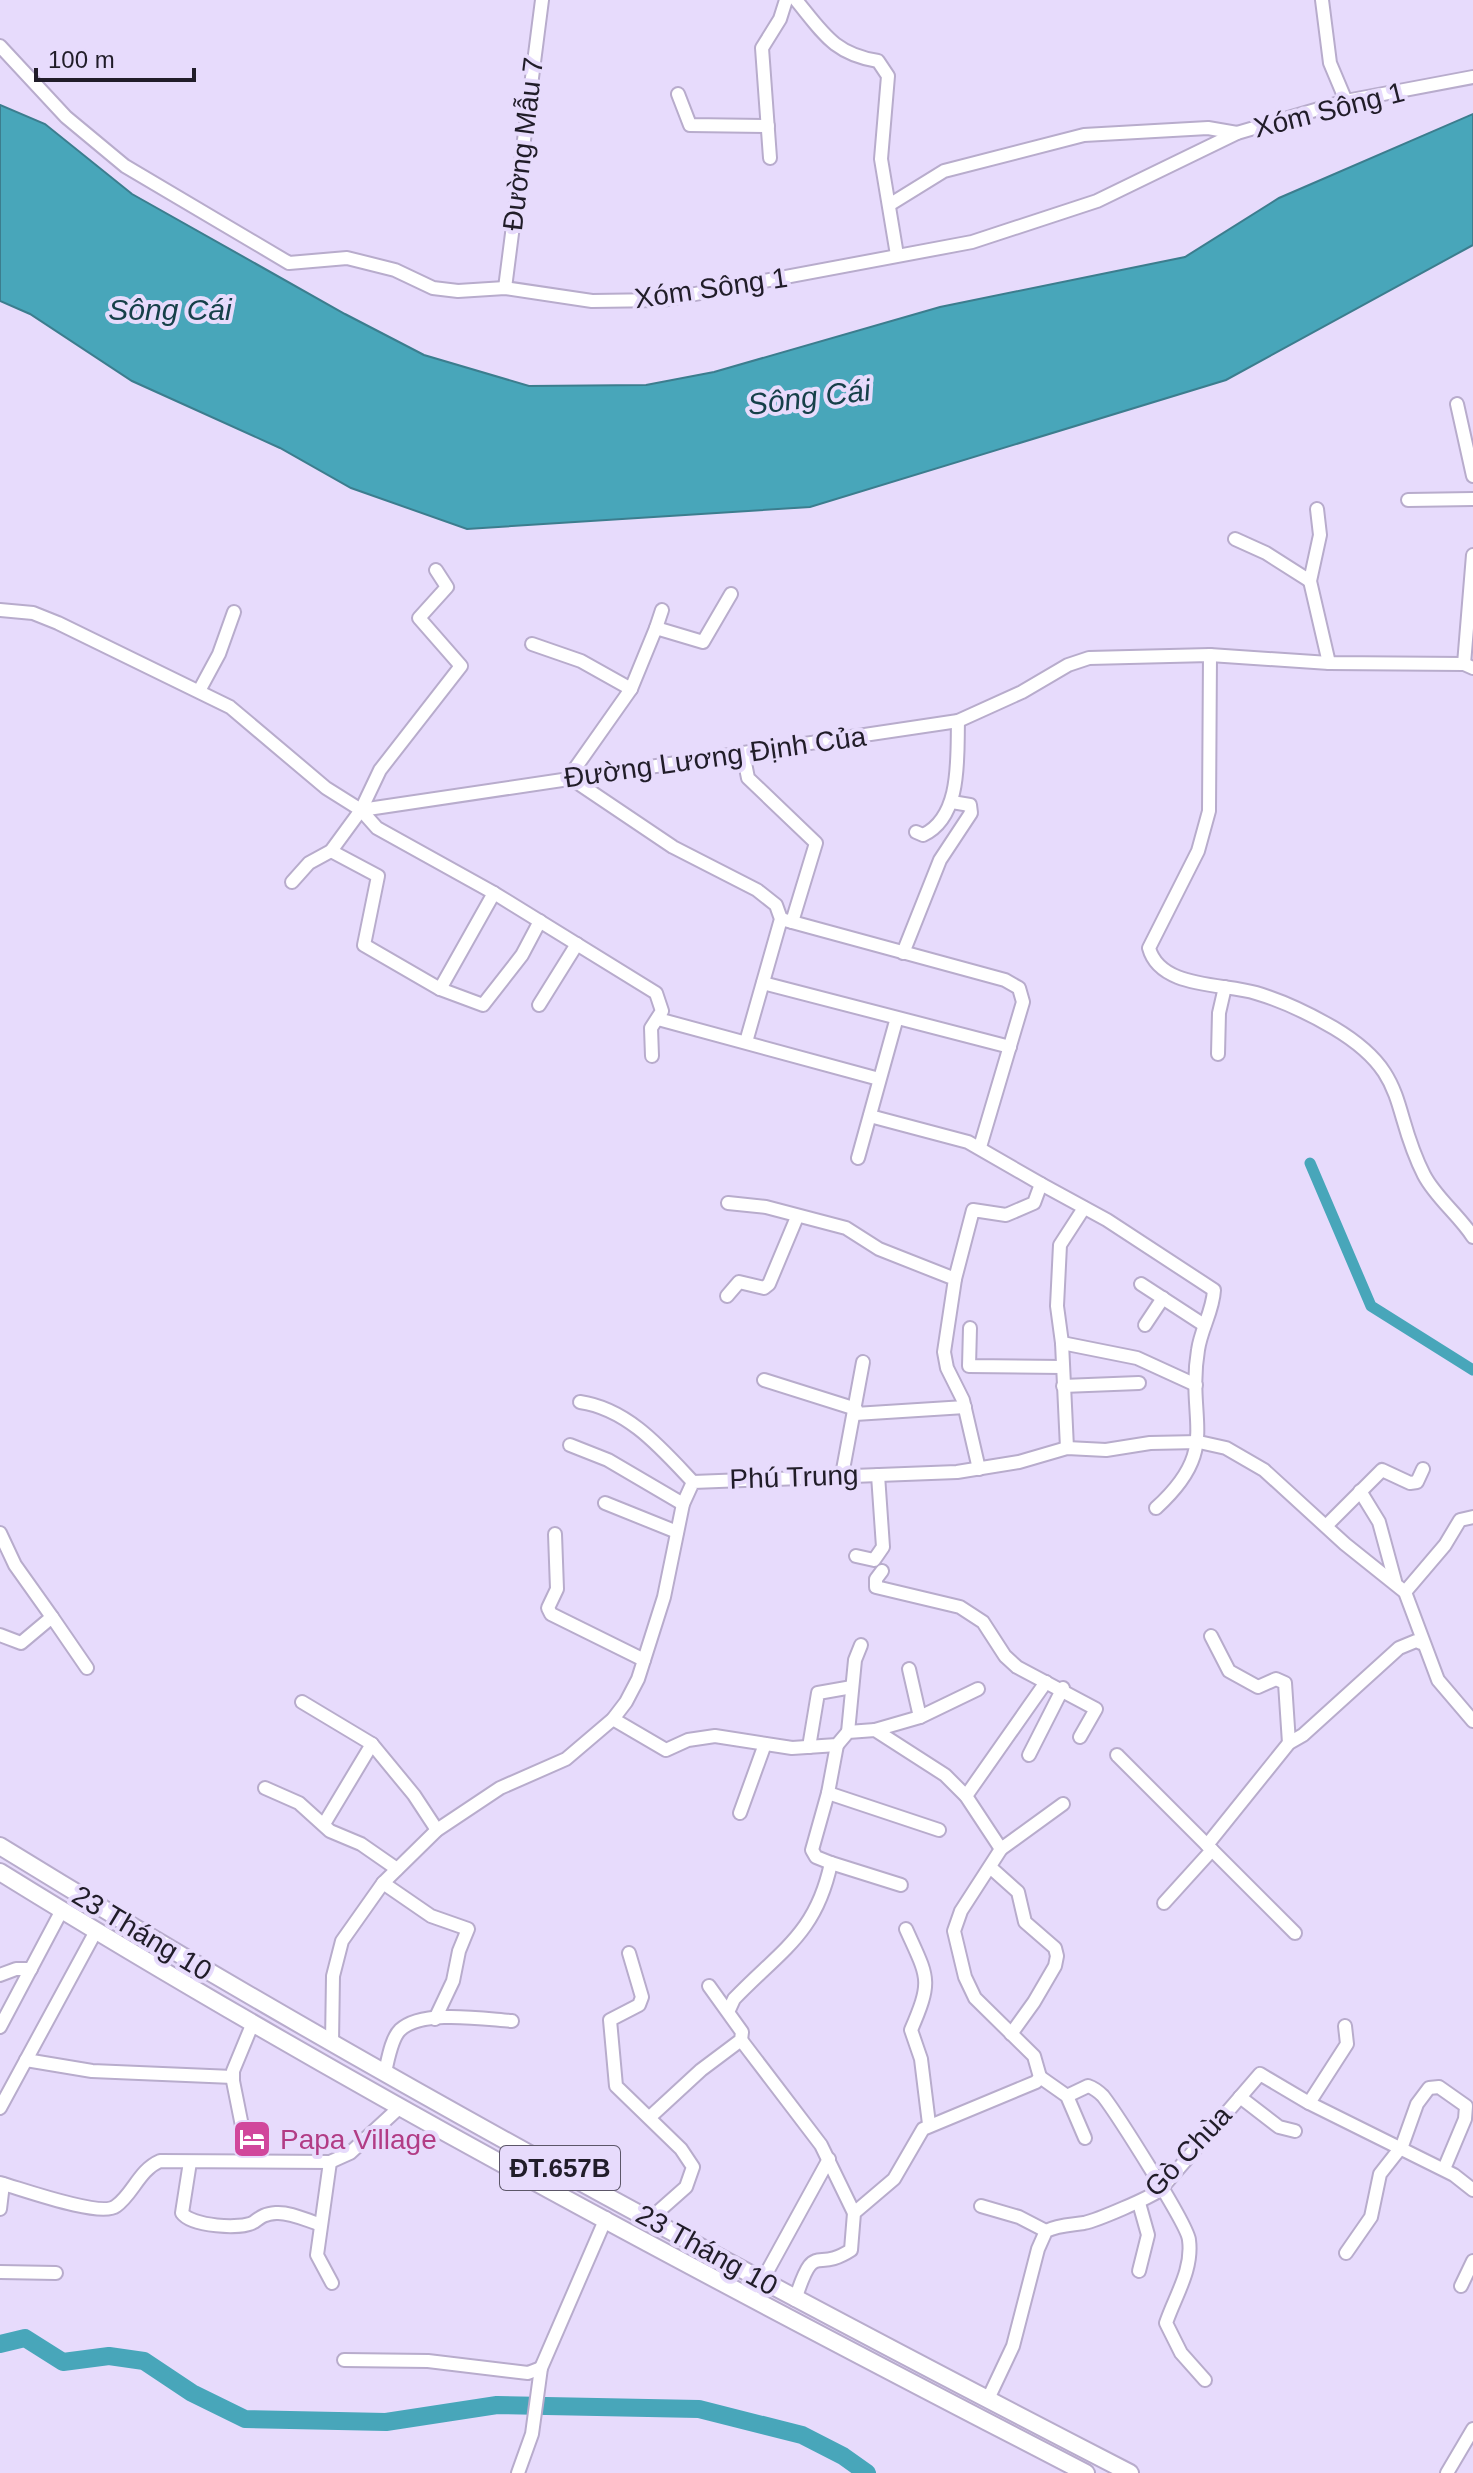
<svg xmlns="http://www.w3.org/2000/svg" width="1473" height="2473" viewBox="0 0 1473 2473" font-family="Arial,sans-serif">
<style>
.water{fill:#48a6ba;stroke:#3c7d8e;stroke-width:2}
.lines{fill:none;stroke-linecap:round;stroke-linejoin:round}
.canal{stroke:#48a6ba;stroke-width:11}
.river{stroke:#48a6ba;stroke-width:18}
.minor-casing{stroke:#b8accc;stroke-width:16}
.major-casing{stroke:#b8accc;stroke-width:20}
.minor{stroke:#fff;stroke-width:12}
.major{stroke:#fff;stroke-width:16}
.labels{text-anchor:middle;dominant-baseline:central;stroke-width:8;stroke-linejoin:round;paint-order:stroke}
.shield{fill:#e7dbfc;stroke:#5c5668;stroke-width:2}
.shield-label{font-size:26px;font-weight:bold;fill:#211d29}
.street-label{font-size:28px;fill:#211d29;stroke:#e7dbfc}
.hotel-label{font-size:28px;fill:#b23c85;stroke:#e7dbfc;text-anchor:start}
.water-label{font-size:30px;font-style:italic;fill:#164049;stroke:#e7dbfc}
</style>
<rect width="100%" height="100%" fill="#e7dbfc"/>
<path class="water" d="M0 105 45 124 132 194 345 314 424 355 529 386 646 385 714 372 940 307 1185 257 1279 198 1473 114V245L1226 380 810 507 467 529 351 488 280 448 132 381 30 314 0 301Z"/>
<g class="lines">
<path class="canal" d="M1310 1163 1371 1306 1473 1370"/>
<path class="river" d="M0 2344 25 2338 63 2362 109 2356 144 2361 192 2393 245 2419 386 2422 497 2405 699 2409 802 2435 843 2456 867 2473"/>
<defs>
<g id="minor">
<path d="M796 0C823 33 834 54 878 61L888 76 881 159 897 255"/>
<path d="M1322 0 1330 63 1346 101"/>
<path d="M0 46 66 117 125 166 289 263 347 258 395 270 433 288 458 291 505 288 592 301 663 300 972 242 1097 201 1237 133 1346 101 1473 77"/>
<path d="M678 94 690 125 768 126"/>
<path d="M770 158 762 48 780 19 786 0"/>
<path d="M889 205 944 171 1084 135 1208 128 1237 133"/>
<path d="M505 288 542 0"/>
<path d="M1457 404 1473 476"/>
<path d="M1408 500 1473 499"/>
<path d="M1317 509 1320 535 1310 581 1329 663"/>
<path d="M1235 539 1266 553 1310 581"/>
<path d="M731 594 703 642 656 628 631 689 569 777 673 847 757 890 776 905 781 919 746 1042"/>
<path d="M0 610 33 613 58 623 230 707 326 788 361 810 958 721 1022 692 1068 665 1089 658 1210 655 1329 663 1464 664 1473 668"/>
<path d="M656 628 662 610"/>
<path d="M532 644 581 661 631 689"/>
<path d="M1210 655 1209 811 1198 851 1149 948C1160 989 1224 983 1256 993 1283 1001 1310 1014 1334 1028 1411 1074 1390 1109 1424 1175 1436 1198 1459 1215 1473 1237"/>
<path d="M1464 664 1473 555"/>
<path d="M199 691 219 654 234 612"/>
<path d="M743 753 748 778 816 843 792 922"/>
<path d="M361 810 377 828 494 893 656 993 662 1011 651 1028 652 1056"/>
<path d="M916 832 923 835C962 817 957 757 958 721"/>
<path d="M331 851 378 876 364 945 440 989"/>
<path d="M292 882 309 863 331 851 361 810 380 770 461 666 419 618 447 587 436 570"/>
<path d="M494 893 440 989 483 1005 522 955 540 921"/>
<path d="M781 919 1005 980 1019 988 1023 1002 980 1147"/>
<path d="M903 953 940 860 971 813 970 805 952 802"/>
<path d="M763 983 1010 1047"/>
<path d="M539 1005 577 944"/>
<path d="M658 1019 879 1079"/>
<path d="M1218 1054 1219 1013 1225 987"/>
<path d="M870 1116 968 1142 1041 1184 1034 1203 1006 1215 973 1210 955 1279"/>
<path d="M858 1158 896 1021"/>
<path d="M1041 1184 1107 1220 1214 1290C1213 1311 1201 1329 1198 1350 1186 1422 1222 1448 1156 1508"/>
<path d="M728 1203 766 1207 846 1228 879 1249 955 1279 944 1352 947 1368 963 1400 979 1469"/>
<path d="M1141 1284 1204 1325"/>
<path d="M727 1296 739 1282 764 1288 769 1284 797 1217"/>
<path d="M1145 1325 1163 1298"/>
<path d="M970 1328 969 1366 1063 1367"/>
<path d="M1062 1343 1137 1358 1196 1385"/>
<path d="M764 1380 856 1409"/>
<path d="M1063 1386 1139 1383"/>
<path d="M580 1402C628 1409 661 1448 693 1482"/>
<path d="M855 1414 965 1407"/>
<path d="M570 1445 608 1460 683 1504"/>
<path d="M1067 1448 1062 1343 1057 1306 1060 1245 1084 1208"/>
<path d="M842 1475 863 1362"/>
<path d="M1360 1491 1379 1522 1395 1581"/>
<path d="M605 1503 677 1532"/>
<path d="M1326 1526 1382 1470 1410 1483 1417 1482 1423 1469"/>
<path d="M0 1533 15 1565 52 1617"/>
<path d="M555 1534 557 1589 548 1608 551 1614 644 1660"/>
<path d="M856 1556 874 1560 883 1547 878 1475"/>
<path d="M882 1571 876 1579V1587L960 1607 983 1622 1005 1656 1017 1667 1096 1709 1080 1737"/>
<path d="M1405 1592 1445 1545 1460 1520 1473 1517"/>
<path d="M0 1635 21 1643 52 1617 87 1668"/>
<path d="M1211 1636 1229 1671 1258 1687 1276 1679 1285 1683 1289 1743"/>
<path d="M909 1669 920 1717"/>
<path d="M302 1702 372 1744 414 1795 437 1830"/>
<path d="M613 1719 666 1750 688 1740 715 1736 792 1748 837 1745 848 1732 875 1730 945 1775 966 1796 1001 1849 1063 1804"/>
<path d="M875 1730 920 1717 978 1689"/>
<path d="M848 1732 855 1660 861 1645"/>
<path d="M837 1745 828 1793 939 1830"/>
<path d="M809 1747 818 1693 852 1687"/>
<path d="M1029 1755 1063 1688"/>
<path d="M1117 1755 1295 1933"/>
<path d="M265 1788 299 1803 330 1831 361 1844 397 1869"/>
<path d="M966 1796 1046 1682"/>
<path d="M740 1813 765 1744"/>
<path d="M324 1824 372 1744"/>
<path d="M1207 1845 1289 1743 1303 1735 1399 1648 1416 1641 1421 1643"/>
<path d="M831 1863 901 1885"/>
<path d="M990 1867 1018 1892 1025 1922 1055 1948 1057 1956 1055 1966 1034 2002 1011 2034"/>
<path d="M383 1883 431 1916 468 1929 459 1951 453 1981 435 2019"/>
<path d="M1164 1903 1212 1850"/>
<path d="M906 1929C928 1978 933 1979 911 2030L921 2059 929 2124"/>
<path d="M629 1953 642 1997 639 2005 610 2020 616 2086 681 2149 693 2167 686 2187 651 2218"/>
<path d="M0 1975 16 1969H31"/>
<path d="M729 2010 734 1999C781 1950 816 1934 831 1863L816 1857 812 1850 828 1793"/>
<path d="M0 2027 62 1910"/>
<path d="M741 2040 821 2145 854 2213"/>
<path d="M332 2043 333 1976 342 1941 383 1883 437 1830 500 1788 566 1759 613 1719 626 1702 638 1679 664 1597 683 1504 693 1482 957 1472 1019 1462 1067 1448 1106 1450 1150 1443 1199 1442 1226 1448 1264 1470 1345 1544 1405 1592 1438 1680 1473 1721"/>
<path d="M26 2060 92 2071 233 2077"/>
<path d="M385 2072C388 2060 391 2039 400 2030 423 2009 483 2019 512 2021"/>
<path d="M1040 2077 1067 2096 1085 2138"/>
<path d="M1067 2096 1088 2086C1094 2088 1098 2091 1103 2096 1116 2113 1188 2225 1189 2240 1193 2270 1175 2296 1166 2323L1181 2353 1205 2380"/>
<path d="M1240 2097 1279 2127 1295 2131"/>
<path d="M1309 2103 1347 2044 1345 2026"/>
<path d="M0 2108 96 1931"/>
<path d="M650 2117 701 2070 741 2040 742 2032 709 1986"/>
<path d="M249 2161 233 2081V2071L252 2025"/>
<path d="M190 2162 182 2213C191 2226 241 2230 254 2222 262 2216 265 2214 276 2213 290 2212 306 2220 319 2224"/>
<path d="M330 2162 317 2255 332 2283"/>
<path d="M0 2183C22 2189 101 2218 116 2206 133 2194 139 2170 160 2161L330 2162 350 2153 400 2107"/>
<path d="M981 2206 1019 2217 1046 2231"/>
<path d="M0 2209 3 2184"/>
<path d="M1346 2253 1371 2217 1380 2174 1402 2146 1417 2104 1429 2088 1439 2087 1466 2106 1465 2119 1444 2169"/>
<path d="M1139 2271 1148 2235 1139 2203"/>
<path d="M0 2272 56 2273"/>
<path d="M762 2281 829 2159"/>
<path d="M1461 2286 1473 2261"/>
<path d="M795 2300C815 2238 814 2274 851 2250L854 2213 894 2179 923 2129 1036 2082 1040 2077 1034 2056 975 1998 965 1977 954 1931 961 1911 1001 1849"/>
<path d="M344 2360 428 2361 528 2373 541 2368"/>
<path d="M988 2399 1013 2346 1038 2249 1046 2231C1058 2225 1071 2225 1084 2223 1098 2220 1149 2198 1160 2190L1260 2074 1309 2103 1454 2175 1473 2190"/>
<path d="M518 2473 532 2434 541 2368 606 2218"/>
<path d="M1447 2473 1473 2429"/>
</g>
<g id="major">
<path d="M0 1846C367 2072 748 2276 1130 2473"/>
<path d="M0 1872C352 2090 718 2283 1086 2473"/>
</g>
</defs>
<use href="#minor" class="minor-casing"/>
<use href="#major" class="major-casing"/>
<use href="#minor" class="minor"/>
<use href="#major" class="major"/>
</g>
<defs>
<symbol id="hotel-square" viewBox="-11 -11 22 22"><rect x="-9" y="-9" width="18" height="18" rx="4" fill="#d1479c" stroke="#e7dbfc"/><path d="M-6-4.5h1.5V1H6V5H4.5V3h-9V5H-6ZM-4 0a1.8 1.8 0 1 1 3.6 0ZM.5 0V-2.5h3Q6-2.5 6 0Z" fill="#fff"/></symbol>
</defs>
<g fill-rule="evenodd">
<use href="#hotel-square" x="230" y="2117" width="44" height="44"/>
</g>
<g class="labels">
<rect class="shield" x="500" y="2146" width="120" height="44" rx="6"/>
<g class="shield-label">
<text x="560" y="2168">ĐT.657B</text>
</g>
<g class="street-label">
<text transform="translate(1329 110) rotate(-14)">Xóm Sông 1</text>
<text transform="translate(523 144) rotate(-83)">Đường Mẫu 7</text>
<text transform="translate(711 288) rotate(-8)">Xóm Sông 1</text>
<text transform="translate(715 757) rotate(-8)">Đường Lương Định Của</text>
<text transform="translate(794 1477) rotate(-2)">Phú Trung</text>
<text transform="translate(142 1933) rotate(31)">23 Tháng 10</text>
<text transform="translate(1188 2151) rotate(-47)">Gò Chùa</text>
<text transform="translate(707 2250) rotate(29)">23 Tháng 10</text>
</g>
<g class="hotel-label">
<text x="280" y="2139">Papa Village</text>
</g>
<g class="water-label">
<text x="170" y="309">Sông Cái</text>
<text transform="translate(809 397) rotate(-7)">Sông Cái</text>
</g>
</g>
<path d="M36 68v12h158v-12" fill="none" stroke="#211d29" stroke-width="4"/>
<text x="48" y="68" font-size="24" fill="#211d29" stroke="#e7dbfc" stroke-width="6" paint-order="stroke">100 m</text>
</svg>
